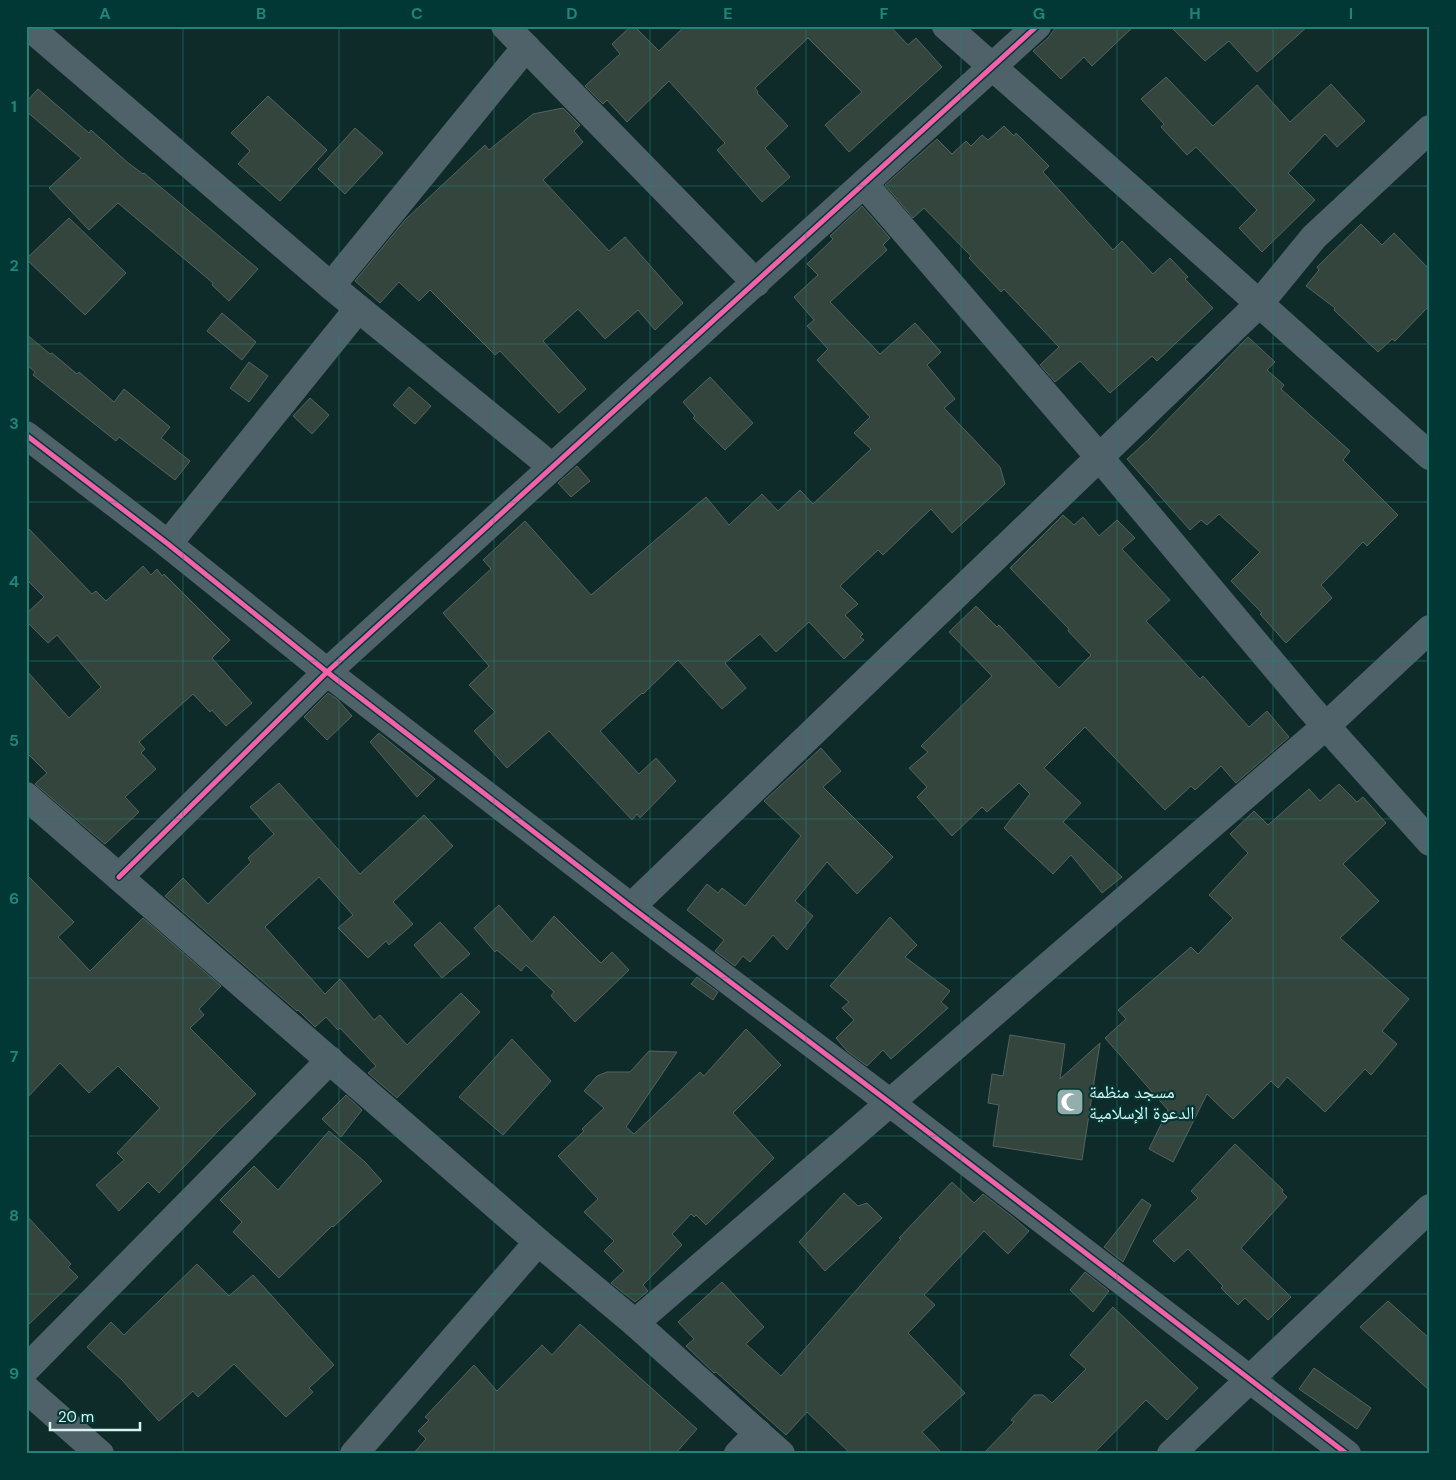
<svg xmlns="http://www.w3.org/2000/svg" width="1456" height="1480" viewBox="0 0 1456 1480" font-family="'DM Sans','Noto Naskh Arabic',sans-serif">
<style>
.building{fill:#34453e;stroke:#53645d}
.lines{fill:none;stroke-linecap:round;stroke-linejoin:round}
.minor{stroke:#4f6169;stroke-width:28}
.cycleway-casing{stroke:#013835;stroke-width:8}
.cycleway{stroke:#f560ab;stroke-width:5}
.grid{fill:none;stroke:#23837b;stroke-width:1;stroke-opacity:0.55}
.labels{text-anchor:middle;dominant-baseline:central;stroke-width:4.5;stroke-linejoin:round;paint-order:stroke}
.poi-label{font-size:18px;fill:#dbf4f1;stroke:#013835;text-anchor:start}
.neatline{fill:none;stroke:#23837b;stroke-width:2}
.grid-label{font-size:16px;text-anchor:middle;font-weight:bold;fill:#23837b}
</style>
<rect width="100%" height="100%" fill="#0e2b2a"/>
<g class="building">
<path d="M631 26H634L659 51 685 26H890L908 45 916 38 942 67 849 152 825 125 862 92 808 38 755 88 758 92 757 93 788 126 765 148 790 177 762 202 717 150 725 143 669 81 627 122 607 100 603 104 585 86 620 54 612 44Z"/>
<path d="M1057 26H1134L1092 66 1084 57 1061 79 1033 51 1048 38Z"/>
<path d="M1170 26H1308L1257 72 1229 41 1205 61Z"/>
<path d="M1166 77 1213 126 1257 85 1290 122 1331 84 1365 121 1337 147 1325 134 1288 173 1315 200 1262 252 1239 228 1257 210 1196 147 1187 155 1161 127 1164 124 1141 99Z"/>
<path d="M38 89 89 133 91 130 127 162 143 174 144 173 258 269 229 301 212 285 213 283 118 203 89 230 49 188 81 158 26 111V102Z"/>
<path d="M268 96 327 150 280 201 238 164 250 151 231 133Z"/>
<path d="M563 108 580 125 574 131 583 142 543 180 609 251 625 237 683 303 655 330 638 310 605 339 578 309 543 341 586 389 559 413 500 351 495 355 430 290 419 301 399 282 380 303 355 281 405 220 485 145 489 150 533 114Z"/>
<path d="M1004 126 1014 136 1016 133 1049 166 1043 172 1113 250 1122 241 1153 274 1170 258 1188 277 1185 279 1213 308 1157 361 1152 356 1110 393 1080 361 1055 382 1040 365 1059 347 1004 289 1001 292 969 258 971 256 924 208 913 218 885 185 937 139 952 154 966 141 971 146 982 135 988 140Z"/>
<path d="M355 128 383 153 345 194 318 169Z"/>
<path d="M862 206 890 238 883 245 887 250 830 302 880 354 915 323 941 352 927 365 955 399 944 408 1000 467 1005 484 952 533 931 509 883 555 878 550 840 586 858 604 845 615 863 634 860 637 864 640 844 659 809 622 776 652 760 634 725 663 746 688 722 709 678 660 643 694 642 693 600 731 639 774 656 758 676 781 640 818 637 814 632 820 549 731 507 768 474 731 495 712 469 685 489 666 443 613 491 569 483 560 525 521 591 595 706 497 729 525 762 494 778 511 800 490 813 504 871 449 854 433 870 417 817 360 828 349 807 326 814 320 794 297 818 275 807 264 833 239 830 236Z"/>
<path d="M69 218 126 273 85 315 26 259Z"/>
<path d="M1361 224 1382 245 1394 233 1430 270V305L1395 341 1392 339 1378 352 1334 310 1335 308 1306 286 1319 270 1317 267Z"/>
<path d="M222 313 256 342 242 360 207 331Z"/>
<path d="M26 334 50 354 52 353 77 374 79 372 114 402 124 389 170 427 161 438 190 461 175 480 119 437 116 441 33 375 35 372 26 364Z"/>
<path d="M1248 337 1275 362 1267 370 1284 385 1281 389 1350 451 1343 460 1398 515 1367 546 1363 542 1321 585 1332 598 1286 643 1260 614 1262 613 1231 581 1260 552 1219 514 1207 525 1201 520 1190 530 1127 459 1149 439Z"/>
<path d="M249 362 268 376 249 402 230 388Z"/>
<path d="M710 377 753 423 725 450 693 418 695 416 683 402Z"/>
<path d="M409 387 431 406 415 424 393 405Z"/>
<path d="M310 398 329 415 312 434 293 416Z"/>
<path d="M577 466 590 481 571 497 558 483Z"/>
<path d="M1063 515 1074 525 1083 517 1099 536 1117 520 1135 538 1122 549 1170 600 1146 621 1200 679 1203 676 1249 727 1267 711 1289 737 1236 783 1221 766 1195 790 1191 786 1165 810 1085 727 1044 768 1081 803 1063 822 1122 877 1102 893 1071 855 1053 874 1004 828 1030 794 1019 783 987 812 982 807 952 836 917 797 927 787 909 768 928 752 921 746 992 676 949 632 976 606 997 627 999 625 1059 688 1091 655 1068 631 1069 629 1010 568Z"/>
<path d="M26 526 92 594 96 591 106 601 143 566 151 575 157 569 162 576 164 574 230 640 212 658 252 703 226 726 212 710 210 712 193 694 139 742 145 749 141 753 156 769 125 797 139 812 105 844 35 784 47 773 26 752V670L69 718 101 687 57 635 48 643 26 621V614L44 597 26 579Z"/>
<path d="M328 693 337 699 352 716 327 740 304 717Z"/>
<path d="M379 733 435 779 417 797 370 742Z"/>
<path d="M821 748 841 771 823 787 893 857 857 894 827 862 795 901 813 916 787 950 773 935 750 962 743 956 735 966 715 951 724 940 687 910 707 884 718 893 722 888 745 906 801 836 764 801Z"/>
<path d="M279 783 360 874 424 815 453 846 393 902 413 924 389 945 386 941 368 958 338 928 353 915 319 877 265 927 325 994 340 979 374 1020 380 1015 407 1045 461 993 480 1012 397 1098 368 1073 376 1066 340 1028 338 1030 326 1017 315 1027 298 1010 297 1011 165 896 183 878 208 904 251 862 248 858 274 834 250 807Z"/>
<path d="M1339 784 1357 802 1363 797 1386 823 1343 864 1379 901 1340 938 1409 999 1382 1031 1397 1044 1371 1075 1365 1069 1325 1112 1287 1077 1278 1088 1271 1081 1233 1119 1207 1094 1173 1162 1149 1149 1168 1110 1105 1038 1126 1019 1118 1010 1191 947 1198 954 1233 918 1209 895 1248 853 1230 834 1254 811 1268 825 1309 789 1320 801Z"/>
<path d="M26 874 74 922 58 937 90 971 143 918 221 986 199 1009 204 1015 190 1028 256 1094 220 1129 159 1193 148 1182 119 1211 96 1185 124 1160 117 1153 160 1108 118 1066 89 1093 60 1063 26 1099Z"/>
<path d="M499 905 532 942 554 916 601 963 612 952 629 970 575 1022 551 996 554 992 526 965 521 971 497 950 495 952 474 928Z"/>
<path d="M890 917 917 945 905 957 950 991 941 1002 948 1008 891 1059 883 1050 867 1066 847 1051 836 1038 854 1020 842 1008 849 1002 830 986Z"/>
<path d="M440 922 470 954 442 978 414 945Z"/>
<path d="M697 977 718 992 713 1000 691 984Z"/>
<path d="M746 1029 781 1065 733 1113 774 1158 706 1225 696 1215 694 1217 691 1214 672 1234 682 1245 643 1285 648 1291 635 1302 611 1283 624 1271 604 1251 614 1241 584 1212 598 1199 558 1156 584 1131 582 1129 604 1108 584 1091 597 1076 607 1072H630L649 1051 677 1052 626 1127 634 1134 700 1072 704 1076Z"/>
<path d="M1010 1035 1065 1044 1060 1079 1100 1043 1082 1160 993 1146 999 1105 988 1103 992 1074 1003 1076Z"/>
<path d="M512 1039 551 1081 503 1135 459 1097Z"/>
<path d="M346 1095 362 1110 341 1137 322 1119Z"/>
<path d="M329 1131 365 1162 382 1181 333 1227 332 1226 279 1278 233 1232 242 1222 220 1200 254 1166 278 1190Z"/>
<path d="M1235 1144 1283 1190 1282 1192 1287 1197 1241 1248 1291 1297 1268 1320 1245 1298 1238 1305 1221 1288 1223 1286 1188 1249 1174 1262 1153 1241 1198 1198 1191 1191Z"/>
<path d="M952 1182 974 1203 983 1194 1014 1218 1029 1231 1008 1254 984 1231 924 1295 935 1305 908 1333 965 1393 922 1432 943 1454H851L807 1412 786 1435 716 1372 714 1373 686 1346 694 1339 678 1322 722 1282 764 1327 746 1344 781 1376 901 1239 899 1238Z"/>
<path d="M844 1193 858 1206 867 1203 882 1218 825 1271 799 1242Z"/>
<path d="M1142 1199 1151 1205 1123 1262 1104 1247Z"/>
<path d="M26 1215 71 1264 68 1267 78 1277 26 1327Z"/>
<path d="M197 1264 229 1296 253 1275 334 1365 309 1388 313 1392 286 1417 234 1364 198 1397 193 1391 159 1421 122 1380 87 1347 111 1322 124 1335Z"/>
<path d="M1085 1272 1109 1291 1093 1312 1070 1290Z"/>
<path d="M1388 1301 1430 1339V1391L1360 1327Z"/>
<path d="M1113 1307 1198 1388 1167 1420 1146 1400 1093 1454H983L1014 1422 1011 1420 1034 1395H1043L1052 1403 1086 1369 1070 1355Z"/>
<path d="M580 1324 697 1429 675 1454H413L426 1439 418 1431 429 1420 425 1417 474 1365 497 1391 542 1345 552 1355Z"/>
<path d="M1314 1368 1371 1408 1357 1429 1299 1389Z"/>
</g>
<g class="lines">
<g class="minor">
<path d="M28 26 331 286 552 467"/>
<path d="M505 26 756 283"/>
<path d="M946 26 1131 189 1430 456"/>
<path d="M864 184 1100 458 1309 707 1430 842"/>
<path d="M331 286 526 47"/>
<path d="M26 435 168 544 327 672 631 907 889 1102 1347 1454"/>
<path d="M168 544 358 309"/>
<path d="M26 796 538 1242 635 1323 781 1454"/>
<path d="M119 877 327 672 1037 26"/>
<path d="M631 907 1259 304 1314 237 1430 129"/>
<path d="M635 1323 1327 725 1430 629"/>
<path d="M26 1369 330 1060"/>
<path d="M26 1389 100 1454"/>
<path d="M354 1454 538 1242"/>
<path d="M738 1454 758 1433"/>
<path d="M1171 1454 1430 1208"/>
</g>
<defs>
<g id="cycleway">
<path d="M26 435 168 544 327 672 631 907 889 1102 1347 1454"/>
<path d="M119 877 327 672 1037 26"/>
</g>
</defs>
<use href="#cycleway" class="cycleway-casing"/>
<use href="#cycleway" class="cycleway"/>
</g>
<path class="grid" d="M183 26V1454M339 26V1454M494 26V1454M650 26V1454M806 26V1454M961 26V1454M1117 26V1454M1273 26V1454M26 186H1430M26 344H1430M26 502H1430M26 661H1430M26 819H1430M26 978H1430M26 1136H1430M26 1294H1430"/>
<defs>
<symbol id="mosque-square" viewBox="-11 -11 22 22"><rect x="-9" y="-9" width="18" height="18" rx="4" fill="#93aeab" stroke="#013835"/><path d="M3.5-4.9A6 6 0 1 0 3.5 4.9A5 5 0 1 1 3.5-4.9Z" fill="#fff"/></symbol>
</defs>
<g fill-rule="evenodd">
<use href="#mosque-square" x="1054" y="1086" width="32" height="32"/>
</g>
<g class="labels">
<g class="poi-label">
<text x="1089" y="1092">مسجد منظمة<tspan x="1089" dy="21">الدعوة الإسلامية</tspan></text>
</g>
</g>
<rect width="1456" height="1480" fill="none" stroke="#013835" stroke-width="55"/>
<path d="M50 1422v8h90v-8" fill="none" stroke="#dbf4f1" stroke-width="2.5"/>
<text x="58" y="1422" font-size="15" fill="#dbf4f1" stroke="#013835" stroke-width="4" paint-order="stroke">20 m</text>
<rect x="28" y="28" width="1400" height="1424" class="neatline"/>
<g class="grid-label">
<text x="105" y="19">A</text>
<text x="261" y="19">B</text>
<text x="417" y="19">C</text>
<text x="572" y="19">D</text>
<text x="728" y="19">E</text>
<text x="884" y="19">F</text>
<text x="1039" y="19">G</text>
<text x="1195" y="19">H</text>
<text x="1351" y="19">I</text>
<text x="14" y="112">1</text>
<text x="14" y="271">2</text>
<text x="14" y="429">3</text>
<text x="14" y="587">4</text>
<text x="14" y="746">5</text>
<text x="14" y="904">6</text>
<text x="14" y="1062">7</text>
<text x="14" y="1221">8</text>
<text x="14" y="1379">9</text>
</g>
</svg>
